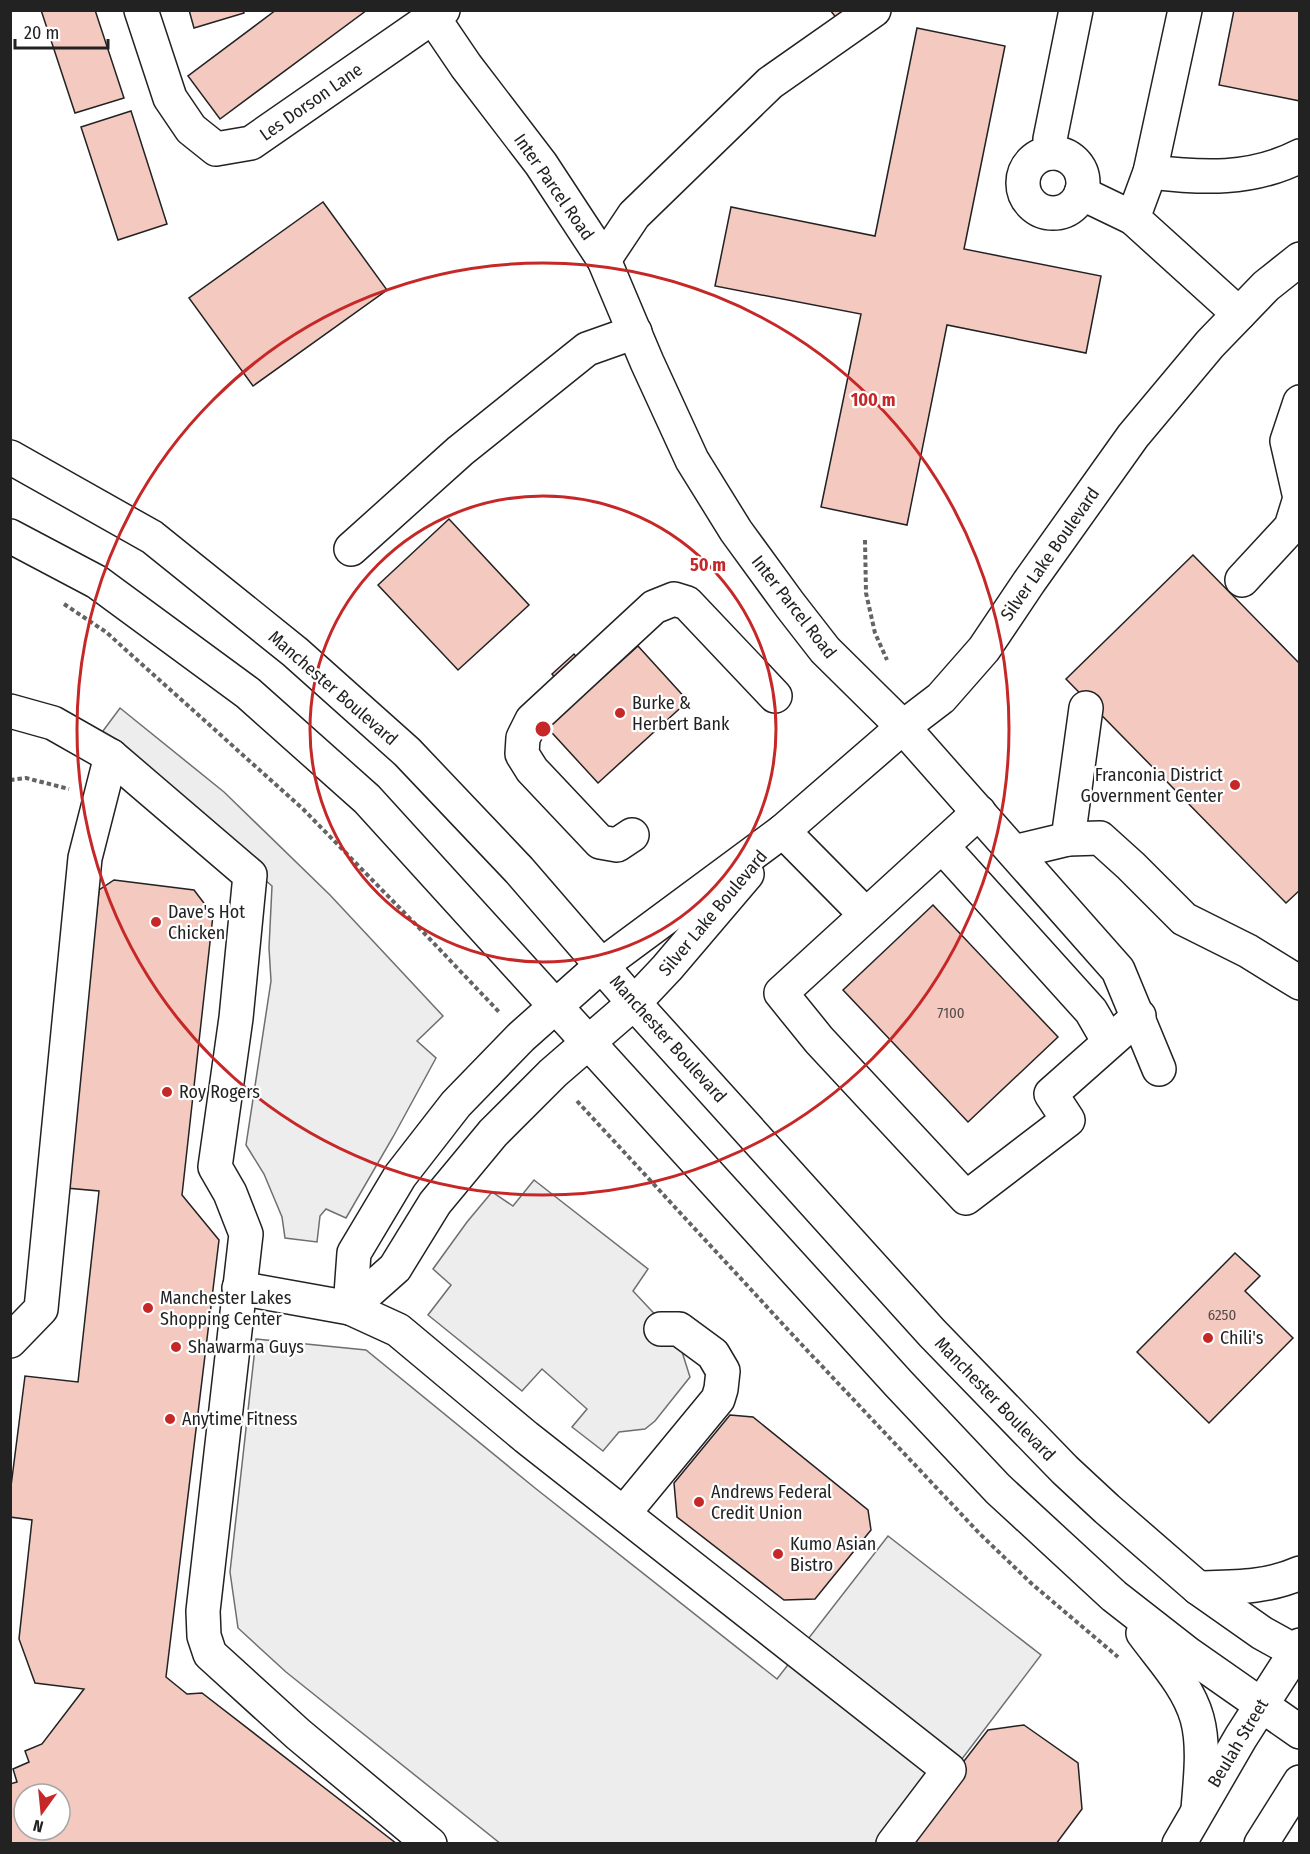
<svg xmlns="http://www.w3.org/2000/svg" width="1310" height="1854" viewBox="0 0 1310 1854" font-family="'Fira Sans Condensed',sans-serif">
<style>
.parking{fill:#ededed;stroke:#6f6f6f;stroke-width:1.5}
.building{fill:#f3c9c0;stroke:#222;stroke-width:1.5;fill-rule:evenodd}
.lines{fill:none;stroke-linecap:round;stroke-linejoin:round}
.minor-casing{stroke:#222;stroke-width:36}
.major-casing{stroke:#222;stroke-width:36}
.path{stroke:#646464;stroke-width:4;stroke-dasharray:4.5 3;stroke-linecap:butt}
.minor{stroke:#fff;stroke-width:33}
.major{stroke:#fff;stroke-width:33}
.ring{fill:none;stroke:#c62828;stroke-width:3}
.poi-dot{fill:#c62828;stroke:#fff;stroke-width:2}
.labels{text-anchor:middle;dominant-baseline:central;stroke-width:4.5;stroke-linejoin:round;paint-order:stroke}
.number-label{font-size:15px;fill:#564c4a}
.street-label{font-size:18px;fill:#222;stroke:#fff}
.poi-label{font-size:18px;fill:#222;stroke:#fff;text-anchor:start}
.centre{fill:#c62828;stroke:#fff;stroke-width:3}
.ring-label{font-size:18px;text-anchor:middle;font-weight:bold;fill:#c62828;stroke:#fff;stroke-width:4.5;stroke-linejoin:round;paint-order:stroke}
</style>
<rect width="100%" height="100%" fill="#fff"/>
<g class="parking">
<path d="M120 708 224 792 330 895 443 1016 417 1041 436 1058 393 1137 346 1218 326 1209 320 1216 317 1242 285 1238 282 1217 264 1174 246 1145 271 981 269 948 272 886 100 735Z"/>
<path d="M534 1180 648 1269 633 1291 678 1339 690 1377 655 1421 645 1429 619 1432 603 1451 572 1427 587 1409 542 1369 522 1391 428 1315 451 1285 433 1269 467 1222 492 1192 513 1206Z"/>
<path d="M256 1339 366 1350 535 1488 777 1679 888 1536 1041 1655 898 1843 501 1844 286 1672 238 1628 230 1572Z"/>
</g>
<g class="building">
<path d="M41 10H95L124 98 75 113Z"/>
<path d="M189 10H243L244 13 194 28Z"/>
<path d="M276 10H367L220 119 188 76Z"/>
<path d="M830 10H850L838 20Z"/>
<path d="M1234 10H1300V101L1219 85Z"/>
<path d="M917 28 1005 46 964 249 1101 276 1086 353 947 325 907 525 821 507 861 314 715 286 731 207 875 236Z"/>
<path d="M131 111 167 224 118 240 81 127Z"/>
<path d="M323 202 387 290 253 386 189 298Z"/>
<path d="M449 519 529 605 458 670 378 585Z"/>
<path d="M1193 555 1300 664V890L1286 903 1066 679Z"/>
<path d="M638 646 688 701 598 783 543 723 572 697 552 674 574 654 598 682Z"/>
<path d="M114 880 194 890 213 915 182 1195 219 1240 166 1677 187 1694 202 1693 397 1844H10V1784L17 1782 13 1769 29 1762 25 1751 42 1744 84 1689 35 1683 19 1639 32 1520 10 1517V1494L25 1376 78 1382 99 1191 66 1188 99 890ZM24 1794H60V1830H24Z"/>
<path d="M933 905 1058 1037 968 1122 843 990Z"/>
<path d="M1235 1253 1260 1276 1245 1291 1293 1338 1209 1423 1137 1352Z"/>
<path d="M730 1415 753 1417 868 1510 871 1530 815 1599 784 1600 677 1517 674 1483Z"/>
<path d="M1024 1725 1078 1763 1082 1809 1056 1844H900L988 1730Z"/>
</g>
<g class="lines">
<defs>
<g id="minor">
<path d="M141 10 170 98 191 129 216 149 251 143 443 10"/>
<path d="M428 10 466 66 541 164 604 260 647 362 692 460 736 531 790 605 825 650 903 727 1118 970 1159 1069"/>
<path d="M1185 10 1150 172 1133 218 1239 314"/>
<path d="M1051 153 1050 139 1076 10"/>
<circle cx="1053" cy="183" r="30"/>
<path d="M1150 172C1202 178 1251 181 1300 156"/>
<path d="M1081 193 1133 218"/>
<path d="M604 260 634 215 770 83 874 10"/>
<path d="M351 549 460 451 587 349 635 332"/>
<path d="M1242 580 1291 527 1300 498 1287 441 1300 402"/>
<path d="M10 711 53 723 111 756 250 875 236 1018 215 1167 230 1193 246 1234 203 1611 204 1636 210 1654 298 1734 430 1844"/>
<path d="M979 812 781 993 819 1040 966 1198 1068 1120 1051 1094 1139 1016"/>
<path d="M783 831 866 915"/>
<path d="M632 835 617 845 600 842 532 770 522 754 523 738 532 720 654 607 674 599 687 603 775 696"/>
<path d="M1068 839 1100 838 1131 866 1184 919 1248 951 1300 983"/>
<path d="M942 846 1091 1011 1109 1042"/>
<path d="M1014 852 1068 839 1086 708"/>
<path d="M239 1288 350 1308 398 1330 526 1437 949 1770 893 1844"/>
<path d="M350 1308 354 1253 400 1176 456 1104 521 1037 602 965 783 831 903 727 941 698 984 649 1029 582 1133 436 1210 344 1266 286 1300 259"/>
<path d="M350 1308 395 1268 435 1203 493 1133 553 1073 634 1003 667 968 747 874"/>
<path d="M10 1341 41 1309 85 858 111 756"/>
<path d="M624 1513 718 1399 721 1389 723 1371 713 1354 679 1329H661"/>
</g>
<g id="major">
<path d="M10 457 152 537 295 652 407 752 519 870 634 1003 932 1333 1065 1470 1107 1509 1198 1588 1262 1633 1300 1654"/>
<path d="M10 536 97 582 248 693 367 799 899 1384 998 1489 1114 1596 1187 1653 1300 1732"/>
<path d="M1198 1588C1234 1587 1266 1588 1300 1573"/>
<path d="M1143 1633C1162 1659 1188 1686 1197 1718 1205 1747 1200 1781 1198 1810"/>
<path d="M1179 1844 1241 1737 1300 1645"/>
<path d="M1261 1844 1300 1782"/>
</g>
</defs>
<use href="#minor" class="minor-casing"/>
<use href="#major" class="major-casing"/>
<g class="path">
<path d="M865 540 866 593 875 633 887 660"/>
<path d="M64 604 106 632 303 809 426 935 500 1013"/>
<path d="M10 780 26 778 69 789"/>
<path d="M577 1101 803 1346 980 1534 1032 1584 1118 1657"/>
</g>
<use href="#minor" class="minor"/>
<use href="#major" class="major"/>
</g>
<g class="ring">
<circle cx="543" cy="729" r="233"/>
<circle cx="543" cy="729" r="466"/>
</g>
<g class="poi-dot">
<circle cx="620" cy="713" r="6"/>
<circle cx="1235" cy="785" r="6"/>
<circle cx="156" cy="922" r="6"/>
<circle cx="167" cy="1092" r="6"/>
<circle cx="148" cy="1308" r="6"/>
<circle cx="1208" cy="1338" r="6"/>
<circle cx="176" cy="1347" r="6"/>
<circle cx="170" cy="1419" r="6"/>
<circle cx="699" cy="1502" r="6"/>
<circle cx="778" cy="1554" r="6"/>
</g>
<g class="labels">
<g class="number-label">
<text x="951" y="1013">7100</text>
<text x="1222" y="1315">6250</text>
</g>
<g class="street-label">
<text transform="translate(311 102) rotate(-35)">Les Dorson Lane</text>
<text transform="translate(554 187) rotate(55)">Inter Parcel Road</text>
<text transform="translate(1050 554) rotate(-55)">Silver Lake Boulevard</text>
<text transform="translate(794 607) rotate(52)">Inter Parcel Road</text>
<text transform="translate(333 688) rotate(41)">Manchester Boulevard</text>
<text transform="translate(713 913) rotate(-50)">Silver Lake Boulevard</text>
<text transform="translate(668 1039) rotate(48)">Manchester Boulevard</text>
<text transform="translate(995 1399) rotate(46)">Manchester Boulevard</text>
<text transform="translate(1238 1743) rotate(-59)">Beulah Street</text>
</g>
<g class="poi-label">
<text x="632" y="703">Burke &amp;<tspan x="632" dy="21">Herbert Bank</tspan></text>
<text x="1223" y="775" text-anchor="end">Franconia District<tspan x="1223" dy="21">Government Center</tspan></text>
<text x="168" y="912">Dave's Hot<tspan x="168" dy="21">Chicken</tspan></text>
<text x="179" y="1092">Roy Rogers</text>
<text x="160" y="1298">Manchester Lakes<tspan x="160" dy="21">Shopping Center</tspan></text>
<text x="1220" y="1338">Chili's</text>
<text x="188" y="1347">Shawarma Guys</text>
<text x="182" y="1419">Anytime Fitness</text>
<text x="711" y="1492">Andrews Federal<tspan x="711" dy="21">Credit Union</tspan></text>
<text x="790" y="1544">Kumo Asian<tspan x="790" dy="21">Bistro</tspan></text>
</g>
</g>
<circle cx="543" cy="729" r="9" class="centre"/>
<g class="ring-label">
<text x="873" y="406">100 m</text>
<text x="708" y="571">50 m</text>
</g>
<rect width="1310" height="1854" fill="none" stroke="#222222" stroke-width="24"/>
<g transform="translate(42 1812) rotate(195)"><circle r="28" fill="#ffffff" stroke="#a7a7a7" stroke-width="1.5"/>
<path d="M0-4.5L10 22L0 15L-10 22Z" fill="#c62828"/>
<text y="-9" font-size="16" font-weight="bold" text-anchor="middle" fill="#222222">N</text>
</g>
<path d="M15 39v9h93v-9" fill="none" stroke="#222222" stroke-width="3"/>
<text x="24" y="39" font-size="18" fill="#222222" stroke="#ffffff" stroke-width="4.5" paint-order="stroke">20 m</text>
</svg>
